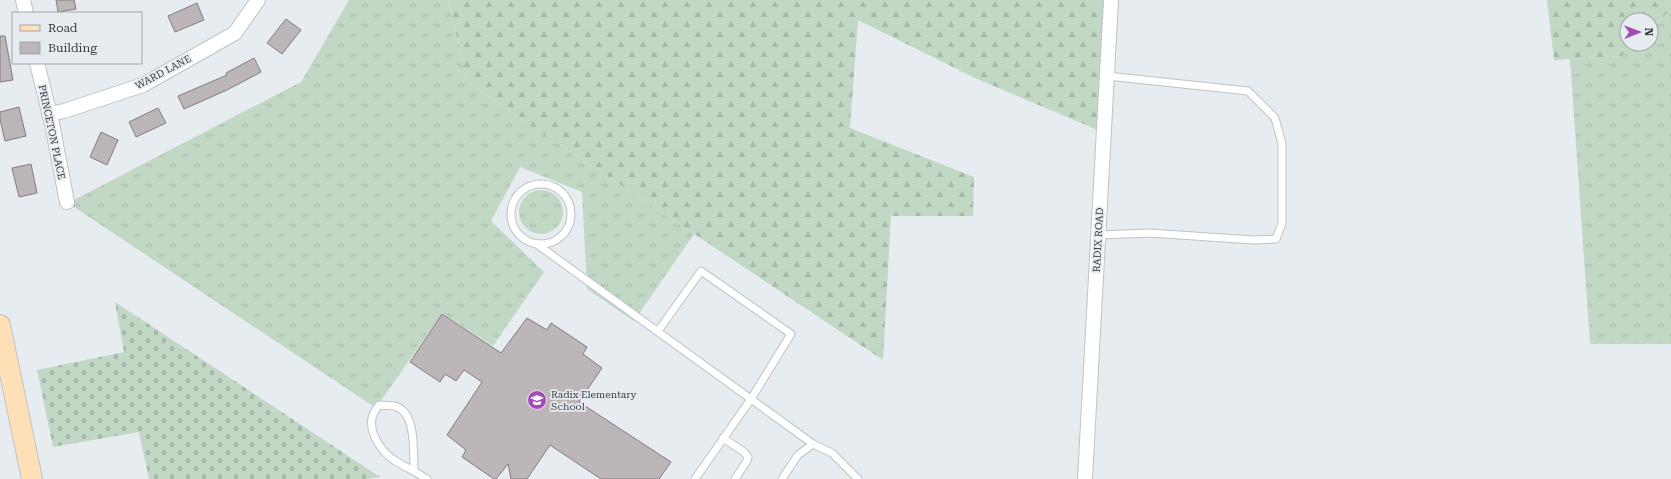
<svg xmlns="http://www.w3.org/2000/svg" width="1671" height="479" viewBox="0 0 1671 479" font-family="'Roboto Serif',serif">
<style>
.grass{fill:url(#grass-tufts)}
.forest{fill:url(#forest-firs)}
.cemetery{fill:url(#cemetery-stones)}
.building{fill:#bdb6b8;stroke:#827c7e}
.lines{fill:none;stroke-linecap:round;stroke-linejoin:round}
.lane-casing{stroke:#bec3c8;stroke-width:9}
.street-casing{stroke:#bec3c8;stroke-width:16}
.secondary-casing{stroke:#bec3c8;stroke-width:22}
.lane{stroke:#fff;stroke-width:7}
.street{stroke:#fff;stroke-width:14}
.secondary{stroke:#ffdfb5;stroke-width:20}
.labels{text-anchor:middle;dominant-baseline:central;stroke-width:3.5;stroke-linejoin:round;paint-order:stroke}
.street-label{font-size:10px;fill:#393b3d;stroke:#e7ecf1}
.poi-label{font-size:10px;fill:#393b3d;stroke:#e7ecf1;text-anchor:start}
</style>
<defs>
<pattern id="grass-tufts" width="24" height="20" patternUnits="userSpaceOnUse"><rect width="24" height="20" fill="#c1d8c5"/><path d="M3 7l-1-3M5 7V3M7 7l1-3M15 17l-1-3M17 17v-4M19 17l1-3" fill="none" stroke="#a7baaa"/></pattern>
<pattern id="forest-firs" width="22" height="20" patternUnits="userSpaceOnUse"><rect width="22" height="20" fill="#c1d8c5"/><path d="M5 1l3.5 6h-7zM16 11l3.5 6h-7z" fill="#a7baaa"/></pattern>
<pattern id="cemetery-stones" width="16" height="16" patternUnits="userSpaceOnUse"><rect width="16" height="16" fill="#c1d8c5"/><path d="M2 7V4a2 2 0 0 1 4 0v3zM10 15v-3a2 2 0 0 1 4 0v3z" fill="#a7baaa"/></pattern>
</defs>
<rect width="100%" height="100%" fill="#e7ecf1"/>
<g class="grass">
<path d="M349 0H448L468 83 694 234 634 321 587 289 582 192 520 167 491 221 544 272 493 346 442 313 376 408 68 203 301 82Z"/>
<path d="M1668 0H1671V344H1590L1570 59 1622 56 1634 44H1651V28L1667 13Z"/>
<circle cx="541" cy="212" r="22"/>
</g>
<g class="forest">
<path d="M448 0H1102L1107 2 1100 131 977 79 858 20 850 128 974 177 973 216H891L883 360 468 83Z"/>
<path d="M1547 0H1668L1667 13 1651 28V20H1627V44H1634L1622 56 1554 60Z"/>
</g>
<path class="cemetery" d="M115 302 380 477 368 479H149L139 432 53 447 37 370 124 352Z"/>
<g class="building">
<path d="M56 0H74L76 9 58 12Z"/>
<path d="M197 3 204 20 175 32 168 16Z"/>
<path d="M286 19 301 30 282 54 267 43Z"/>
<path d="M0 36H5L13 80 0 82Z"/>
<path d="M254 58 261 72 227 90 184 109 178 96 227 75 226 73Z"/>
<path d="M19 107 26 136 5 141 0 119V112Z"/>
<path d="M158 108 166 123 136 137 129 122Z"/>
<path d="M101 132 118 140 107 165 90 157Z"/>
<path d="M31 164 37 193 19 197 12 168Z"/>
<path d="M442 314 501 353 527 318 547 330 551 323 587 347 583 354 602 368 579 402 671 462 659 479H601L550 445 527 479H511L508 464 496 479H494L462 457 466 450 447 435 482 382 464 370 456 381 445 374 440 382 410 362Z"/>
</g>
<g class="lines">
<defs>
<g id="lane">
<circle cx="541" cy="214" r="30"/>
<path d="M1099 235 1150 233 1253 240 1276 239 1282 223V144L1275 118 1248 91 1107 76"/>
<path d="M538 245 813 444 832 453 858 479"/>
<path d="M658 331 701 271 791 334 751 399 695 479"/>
<path d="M723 438 744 452 748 457 747 461 735 479"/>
<path d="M414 470C413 452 417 411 394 406 390 405 385 406 379 405 376 409 373 414 372 418 369 434 382 452 394 460 405 467 416 472 427 479"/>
<path d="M782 479 798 455 813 444"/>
</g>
<g id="street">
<path d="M23 0 26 13"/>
<path d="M37 63 52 124 67 202"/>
<path d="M49 114 64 111 143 85 235 33 258 0"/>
<path d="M1085 479 1111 0"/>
</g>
<path id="secondary" d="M0 325 32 479"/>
</defs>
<use href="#lane" class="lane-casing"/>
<use href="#street" class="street-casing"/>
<use href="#secondary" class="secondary-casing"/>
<use href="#lane" class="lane"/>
<use href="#street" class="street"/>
<use href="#secondary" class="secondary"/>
</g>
<defs>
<symbol id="school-disc" viewBox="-11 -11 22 22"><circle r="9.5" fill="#a44bb7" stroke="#e7ecf1"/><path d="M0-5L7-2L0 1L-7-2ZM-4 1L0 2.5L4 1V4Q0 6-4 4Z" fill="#fff"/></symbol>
</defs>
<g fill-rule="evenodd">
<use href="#school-disc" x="526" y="389" width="22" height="22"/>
</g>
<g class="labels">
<g class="street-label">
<text transform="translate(163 72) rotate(-28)">WARD LANE</text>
<text transform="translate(52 132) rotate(78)">PRINCETON PLACE</text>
<text transform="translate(1098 240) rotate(-87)">RADIX ROAD</text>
</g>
<g class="poi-label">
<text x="551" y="394">Radix Elementary<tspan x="551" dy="12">School</tspan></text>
</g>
</g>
<rect x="12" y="12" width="130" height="52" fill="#e7ecf1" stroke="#a1a5a9"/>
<rect x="20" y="25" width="20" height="6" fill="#ffdfb5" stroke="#a1a5a9"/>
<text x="48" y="32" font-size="12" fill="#393b3d">Road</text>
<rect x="20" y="42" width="20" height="12" fill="#bdb6b8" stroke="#a1a5a9"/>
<text x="48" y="52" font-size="12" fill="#393b3d">Building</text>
<g transform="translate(1639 32) rotate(89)"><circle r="19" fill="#e7ecf1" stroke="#a1a5a9"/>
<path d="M0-3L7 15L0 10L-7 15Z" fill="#a44bb7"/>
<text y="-6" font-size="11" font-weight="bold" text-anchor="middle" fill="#393b3d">N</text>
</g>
</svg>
